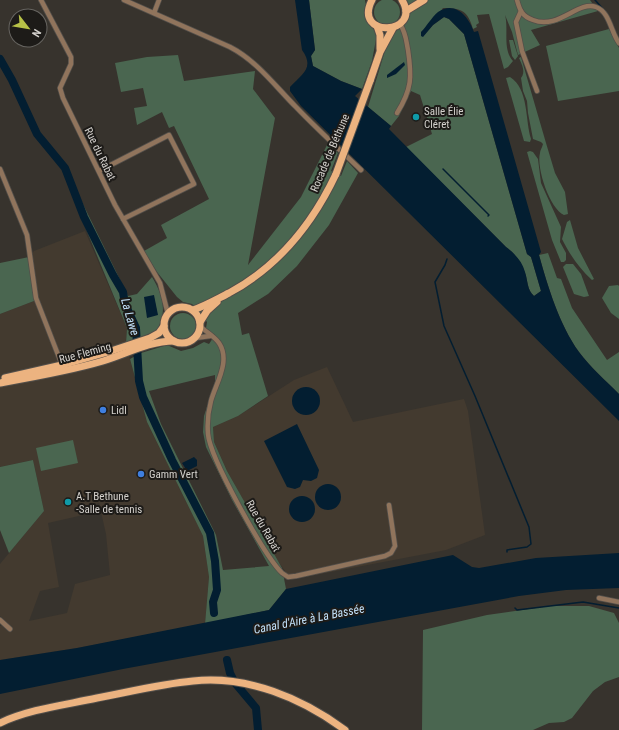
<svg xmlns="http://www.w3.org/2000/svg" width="619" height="730" viewBox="0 0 619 730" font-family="'Roboto Condensed',sans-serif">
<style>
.built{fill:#433a2f;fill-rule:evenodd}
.green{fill:#4a6650;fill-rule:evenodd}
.water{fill:#031e31}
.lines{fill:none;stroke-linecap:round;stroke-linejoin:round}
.stream{stroke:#031e31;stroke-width:1.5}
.river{stroke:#031e31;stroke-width:8}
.street-casing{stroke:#534f4a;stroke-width:6}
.primary-casing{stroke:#534f4a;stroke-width:9}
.street{stroke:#90745c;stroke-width:4.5}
.primary{stroke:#ecb380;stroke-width:7}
.primary-bridge-casing{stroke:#534f4a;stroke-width:9;stroke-linecap:butt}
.primary-bridge{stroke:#ecb380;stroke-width:7}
.culture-dot{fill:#0f9aa8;stroke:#1d1b18;stroke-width:1.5}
.shop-dot{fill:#3f7fe0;stroke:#1d1b18;stroke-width:1.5}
.labels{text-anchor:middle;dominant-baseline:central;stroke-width:4;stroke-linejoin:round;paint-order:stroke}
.poi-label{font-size:11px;fill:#d4d1cd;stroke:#1d1b18;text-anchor:start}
.street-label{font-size:11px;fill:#d4d1cd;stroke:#1d1b18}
.water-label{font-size:12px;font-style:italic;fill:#c2e1fa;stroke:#1d1b18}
</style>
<rect width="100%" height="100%" fill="#37332d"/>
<g class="built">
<path d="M85 231 127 328 125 350 130 359 147 422 203 536 209 577 205 624 77 648 0 660V626L7 623 0 616V564L44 511 33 460 0 467V314L34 301 29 257 34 251ZM99 503 106 534 110 575 75 584 67 613 29 621 40 591 59 587 48 523 92 513 91 505Z"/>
<path d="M327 367 353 422 464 399 468 411 485 535 446 550 289 580 288 575 277 560 227 471 214 442 213 427 238 416 294 380Z"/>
</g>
<g class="green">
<circle cx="387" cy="12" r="13"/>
<path d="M309 0H365L369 23 377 34 372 61 362 89 341 81 313 66 311 56 315 50Z"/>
<path d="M406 0H590L598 11 531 30 540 45 518 55 512 32 505 15C509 29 502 49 513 61L508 67 504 69 489 14 477 15 479 23 476 25 477 27 473 29C468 11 462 8 443 8L423 36 433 25 444 17 449 19 464 34 527 254 531 257 541 291 534 296C527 290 528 281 525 273 522 262 514 253 506 247L406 147 432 134 420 95 411 91 399 116 391 126 368 107 387 44 393 34 408 19 411 11Z"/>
<path d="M609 29 619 48V91L558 101 546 46Z"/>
<path d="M509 40H513L518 56 515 60 512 56Z"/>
<path d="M178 55 184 81 255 71 253 89 275 118 248 265 301 197 328 143 338 153 331 171 341 176 347 161 358 173 329 225 297 266 268 294 238 313 242 335 249 333 268 396 238 416 213 427 214 442 227 471 282 568 286 589 269 610 205 624 209 577 203 536 147 422 130 359 141 353 167 345 181 351 193 348 204 342 209 344 215 335 206 328 207 322 192 304 183 302 177 297 157 272 144 251 167 238 161 225 209 199 174 126 169 128 162 112 137 125 134 108 147 106 143 88 121 92 115 63 147 57ZM215 375V382L204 416 203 432 206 447 232 500 269 566 223 570 216 535 161 424 149 391Z"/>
<path d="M521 57 546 143 555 173 565 192 568 214 564 215C550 209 536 168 540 153 540 150 542 148 543 144L541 142 533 139 528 113 527 101 523 91 521 78C526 72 522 65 519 58Z"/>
<path d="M510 77C529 89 525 120 531 139L530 142 524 141 506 78Z"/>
<path d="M530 151 533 152 538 159 541 183 561 227 560 242 566 253V260L564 262H561L552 240 527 152Z"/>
<path d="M80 198 128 296 137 294 152 277C163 295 168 312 156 331L126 343 127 328 74 200Z"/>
<path d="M570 220 578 248 594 279 592 280C579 268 570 255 562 239L567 222Z"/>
<path d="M548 253 557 278 561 279 572 308 607 360 619 352V394C606 381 590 367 579 352 559 324 548 287 539 255Z"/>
<path d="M29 257 34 301 0 314V263Z"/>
<path d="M566 264H573L581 274 589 296 584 297 574 294 563 267Z"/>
<path d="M618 285 619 286V319L611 313 602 298 609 286Z"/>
<circle cx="183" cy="326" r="13"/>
<path d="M73 440 78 463 41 471 36 448Z"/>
<path d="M33 460 44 511 9 553 0 530V467Z"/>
<path d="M550 606H589L614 613 619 623V677L605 682 593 691 572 718 564 722 549 723 533 730H422L423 630 487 615Z"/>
</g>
<g class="water">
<path d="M295 0H309L315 50 311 56 313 66 341 81 362 89 355 96 391 126 389 129 506 247C515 254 522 261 525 272 528 281 527 290 534 296L541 291 531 257 527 254 464 34 449 19 444 17 433 25 423 37 421 36V32C427 26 431 18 438 12 455 0 469 17 474 32L478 31 541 252 539 255C548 287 559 324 579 352 590 367 606 381 619 394V421L301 106 290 91V87C302 74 315 68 302 50Z"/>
<path d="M404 62 405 65 396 74 387 78V75Z"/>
<path d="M154 295 158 315 147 318 144 297Z"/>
<circle cx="306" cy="401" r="14"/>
<path d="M297 424 319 470 317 478 311 481 303 480 300 487 295 489 287 487 264 441Z"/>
<path d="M194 457 197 460V466L187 471 182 463Z"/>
<circle cx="328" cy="497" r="13"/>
<circle cx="302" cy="509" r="13"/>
<path d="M619 553V588L566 590 519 596 123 669 0 694V660L77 648 269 610 286 589 453 555 472 567 479 568 536 558Z"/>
</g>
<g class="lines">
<g class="stream">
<path d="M595 0 605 11"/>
<path d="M443 169 489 215 488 216"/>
<path d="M447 259 445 265 435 282 444 326 475 396 529 527 531 544 527 547 507 550V552"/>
<path d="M515 608 517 610 583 602 619 608"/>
</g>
<g class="river">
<path d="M0 59 12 80 37 134 65 168 84 217 113 275 123 292 125 304 136 328 139 381 143 397 172 460 210 533 215 561 217 590 213 602 214 613"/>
<path d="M227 660 230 673 235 683 256 708 258 730"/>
</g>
<defs>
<g id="street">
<path d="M41 0 71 57V64L60 88 63 98 115 205 160 283 168 314"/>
<path d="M124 0 230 47C257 61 275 86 296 107 317 129 339 149 361 170"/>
<path d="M517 0C520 11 522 16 533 20 559 30 578 0 596 7 610 12 611 33 619 43"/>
<path d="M521 11 516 22 522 51 537 91"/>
<path d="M154 13 159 0"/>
<path d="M397 113C412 89 412 77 408 50 406 40 406 33 400 24"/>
<path d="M0 169 27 235 36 298 62 365"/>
<path d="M99 171 169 135 194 184 123 219"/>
<path d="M200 326C206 332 214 336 219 343 231 361 216 383 211 401 208 412 207 422 208 434 210 458 264 555 282 573L288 577 296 576 385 556 391 553 395 546 389 505"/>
<path d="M195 338 210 336"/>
<path d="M599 598 619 602"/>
<path d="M0 620 10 629"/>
</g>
<g id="primary">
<path d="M372 0C352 39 423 35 402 0"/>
<path d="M406 11 424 0"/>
<path d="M377 26 380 35V49"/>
<path d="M370 81 380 52 393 28"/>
<circle cx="182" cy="325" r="18"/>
<path d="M193 310C205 306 217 299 229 293 279 266 312 225 336 174"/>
<path d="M200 322 207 311 217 302"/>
<path d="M5 378 62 365 108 352 150 338 159 333 164 326"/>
<path d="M0 383C34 377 69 371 103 361 126 354 149 341 174 341"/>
<path d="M0 723C30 709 65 705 97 698 129 692 160 684 193 681 247 675 302 698 345 730"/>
</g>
</defs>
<use href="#street" class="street-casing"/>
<use href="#primary" class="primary-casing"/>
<use href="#street" class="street"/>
<use href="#primary" class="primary"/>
<defs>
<path id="primary-bridge" d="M336 174 370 81"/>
</defs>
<use href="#primary-bridge" class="primary-bridge-casing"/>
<use href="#primary-bridge" class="primary-bridge"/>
</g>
<g class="culture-dot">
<circle cx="416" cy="117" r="4"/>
<circle cx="68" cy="502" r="4"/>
</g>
<g class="shop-dot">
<circle cx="103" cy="410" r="4"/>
<circle cx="141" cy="474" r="4"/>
</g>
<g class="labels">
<g class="poi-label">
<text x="424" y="111">Salle Élie<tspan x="424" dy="13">Cléret</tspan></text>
<text x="111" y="410">Lidl</text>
<text x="149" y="474">Gamm Vert</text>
<text x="76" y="496">A.T Bethune<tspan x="76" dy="13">-Salle de tennis</tspan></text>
</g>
<g class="street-label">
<text transform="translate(330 153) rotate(-67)">Rocade de Béthune</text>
<text transform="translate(100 154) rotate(64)">Rue du Rabat</text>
<text transform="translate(85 353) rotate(-15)">Rue Fleming</text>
<text transform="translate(263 526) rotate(60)">Rue du Rabat</text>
</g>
<g class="water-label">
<text transform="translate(130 317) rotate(74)">La Lawe</text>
<text transform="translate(309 619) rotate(-11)">Canal d'Aire à La Bassée</text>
</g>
</g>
<g transform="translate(28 28) rotate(121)"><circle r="19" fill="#1d1b18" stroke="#666460"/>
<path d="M0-3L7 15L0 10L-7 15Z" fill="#b7c147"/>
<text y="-6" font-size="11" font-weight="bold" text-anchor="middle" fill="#d4d1cd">N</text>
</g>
</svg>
